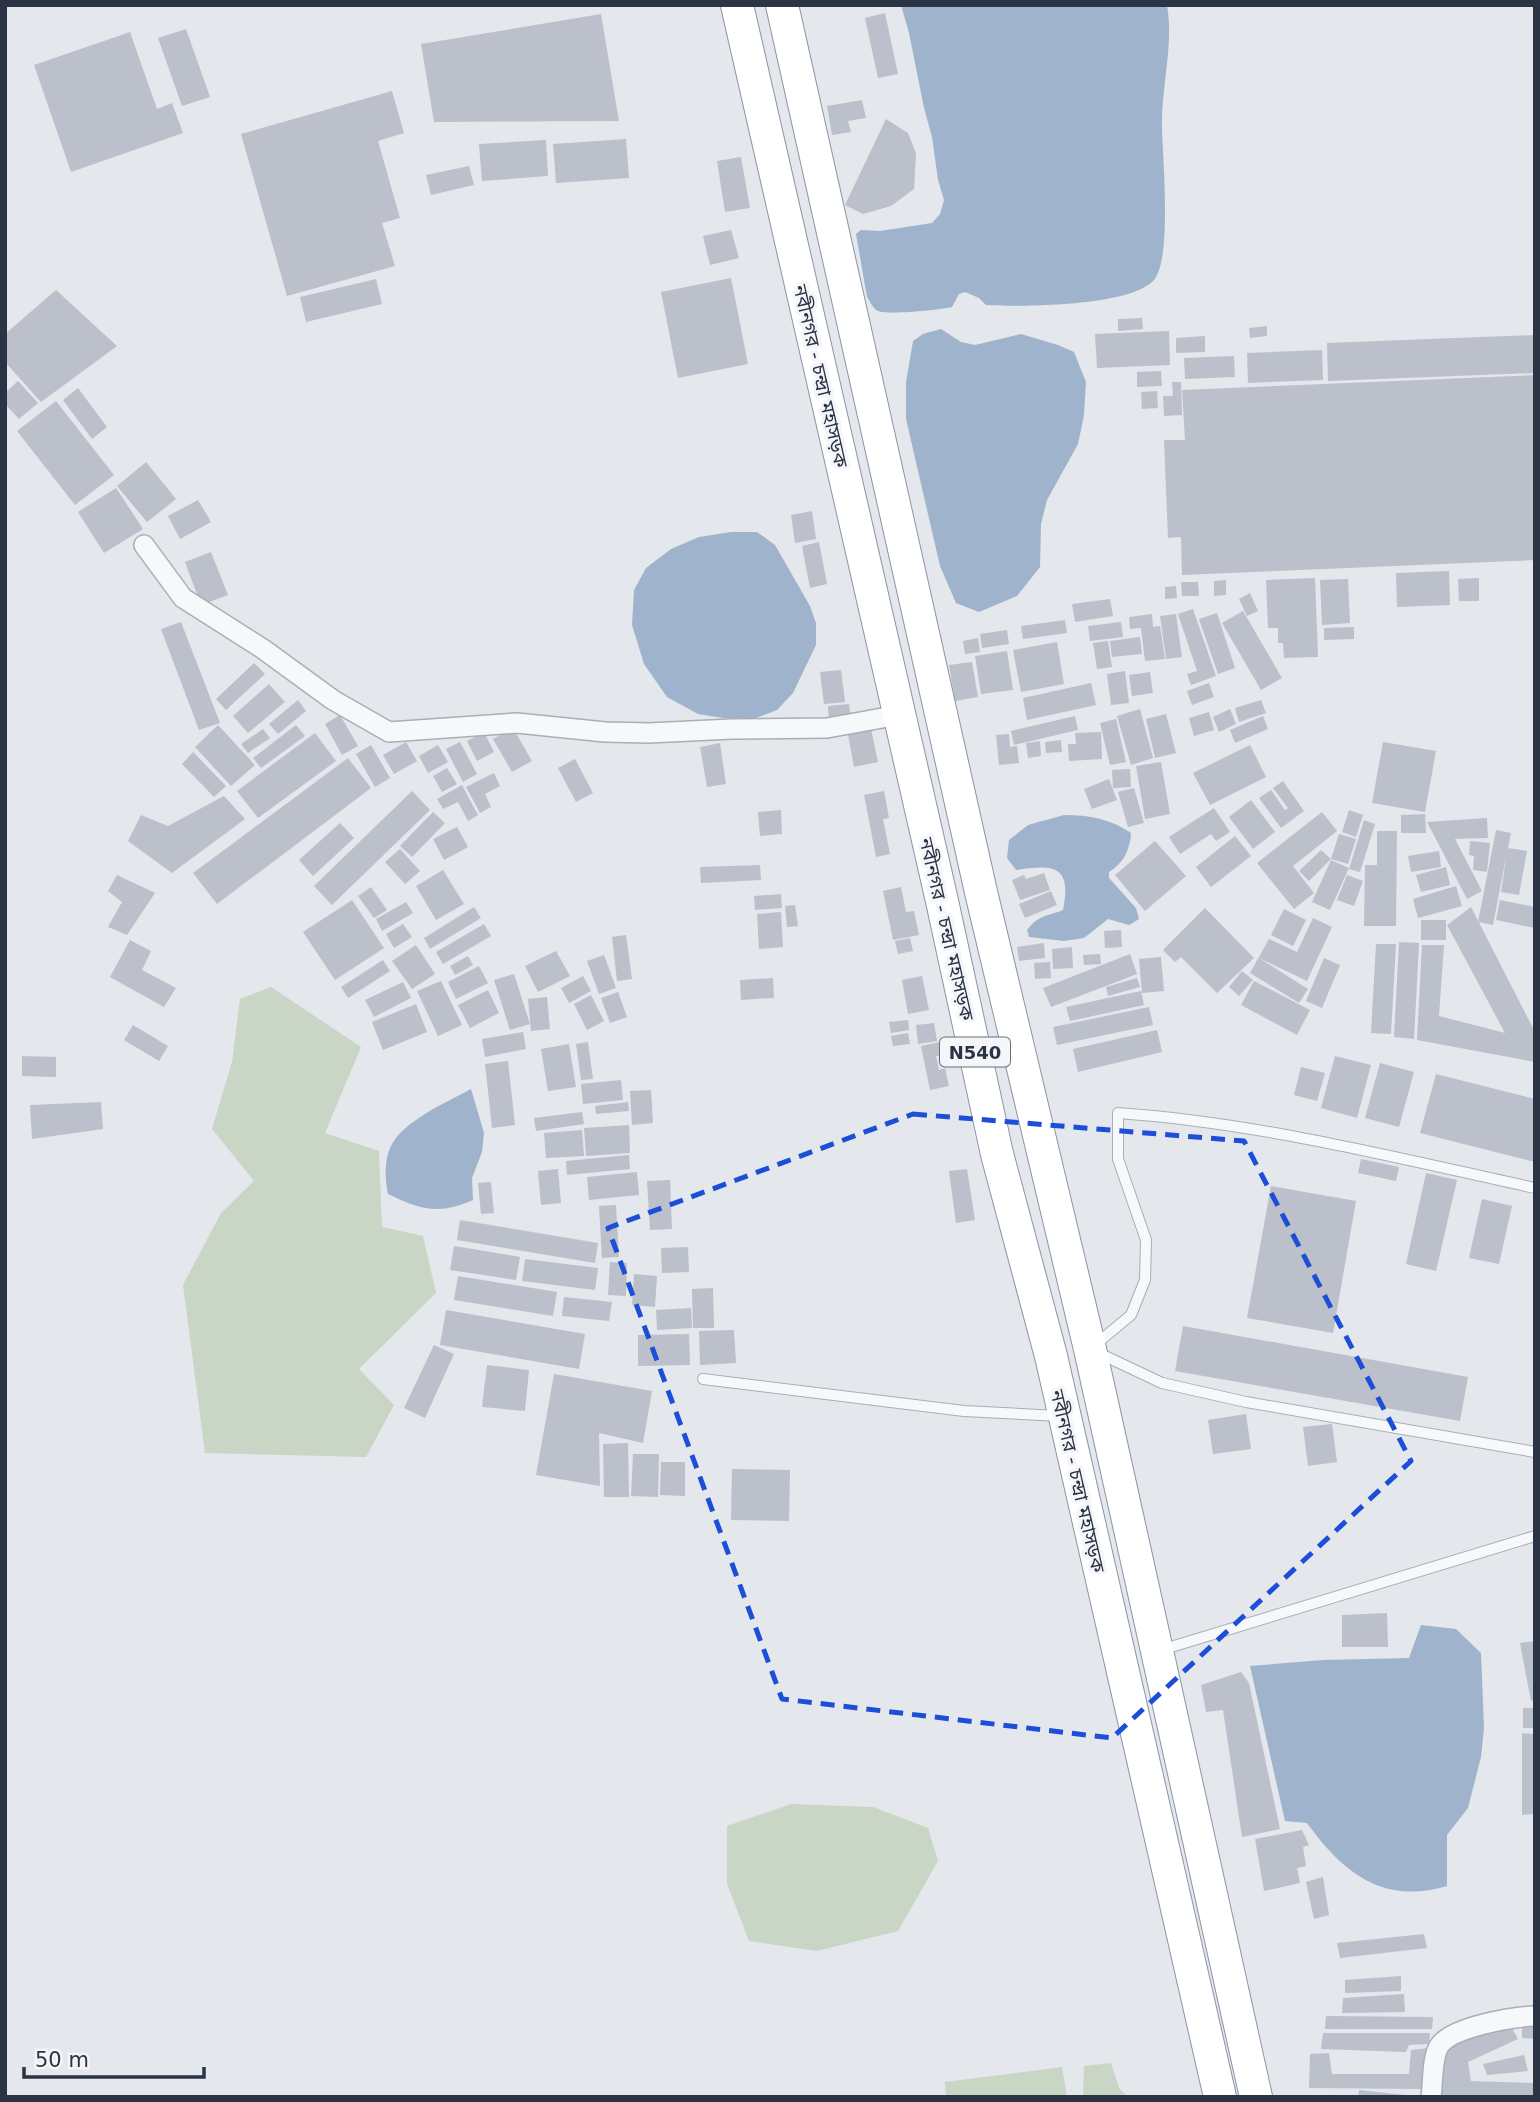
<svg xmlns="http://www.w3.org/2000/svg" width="1540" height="2102" viewBox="0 0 1540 2102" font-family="'DejaVu Sans','Noto Sans Bengali',sans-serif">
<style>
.green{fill:#c9d6c5}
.water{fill:#9fb4cc}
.building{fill:#bbc0ca}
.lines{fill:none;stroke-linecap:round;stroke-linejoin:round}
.service-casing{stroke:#a9aeb7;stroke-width:12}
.minor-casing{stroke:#a9aeb7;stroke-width:22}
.trunk-casing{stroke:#8b94a3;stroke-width:34}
.service{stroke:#f7f8fa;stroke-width:10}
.minor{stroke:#f7f8fa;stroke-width:19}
.trunk{stroke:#fff;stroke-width:32}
.marked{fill:none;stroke:#1d4ed8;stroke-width:5;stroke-dasharray:14 9;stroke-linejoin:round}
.labels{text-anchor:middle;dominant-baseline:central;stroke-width:7;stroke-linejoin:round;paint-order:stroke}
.shield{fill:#f4f6f9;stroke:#676e7b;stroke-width:2}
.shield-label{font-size:18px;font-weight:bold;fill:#2b3445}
.street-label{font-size:19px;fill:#2b3445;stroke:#f4f6f9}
</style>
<rect width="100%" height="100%" fill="#e4e7ec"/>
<g class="green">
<path d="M271 987 361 1047 325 1133 379 1151 382 1227 423 1236 436 1293 359 1369 394 1405 366 1457 205 1453 183 1285 221 1213 254 1181 212 1129 232 1062 240 999Z"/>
<path d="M791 1804 873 1807 928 1828 938 1861 898 1931 817 1951 749 1941 727 1884V1826Z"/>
<path d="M1111 2063 1119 2088 1128 2097H1083L1084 2066Z"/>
<path d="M1062 2067 1067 2097H946L945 2082Z"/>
</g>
<g class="water">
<path d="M901 5H1167C1174 46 1161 87 1162 128 1163 161 1171 252 1156 277 1139 307 1019 307 986 305L979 298 965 292 959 294 952 307C940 310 888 315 878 311 873 309 870 301 867 297L856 234 861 230 880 231 932 223 940 214 944 200 938 180 932 137 924 108 909 33Z"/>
<path d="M941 329 961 342 975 345 1021 334 1058 345 1074 352 1086 382 1084 415 1078 444 1047 500 1041 524 1040 567 1017 596 979 612 956 603 940 566 906 419V382L913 341 923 334Z"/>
<path d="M731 532H757L775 545 810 606 816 623V645L793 693 777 710 753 719 723 718 698 714 667 697 644 664 632 625 634 590 646 568 671 549 699 537Z"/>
<path d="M1064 815C1089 815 1111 819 1131 833 1130 849 1124 863 1109 872V878L1136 908 1139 919 1129 925 1108 919 1084 938 1064 941 1029 937 1027 930C1040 914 1046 917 1063 910 1072 865 1054 864 1016 870L1007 858 1009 840 1028 825Z"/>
<path d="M471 1089 484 1133 482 1152 472 1178 473 1200C440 1215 420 1210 388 1194 385 1180 384 1159 391 1146 403 1121 447 1102 471 1089Z"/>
<path d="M1421 1625 1456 1629 1481 1653 1484 1728 1481 1757 1468 1808 1447 1835V1886C1383 1905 1343 1873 1307 1823L1285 1821 1250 1666 1323 1660 1409 1658Z"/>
</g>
<g class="building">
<path d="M885 13 898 74 878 78 865 18Z"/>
<path d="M601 14 619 121 434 122 421 44Z"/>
<path d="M186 29 210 97 182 106 158 38Z"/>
<path d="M130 32 157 109 172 103 183 133 71 172 34 65Z"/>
<path d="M392 91 404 133 378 141 400 218 382 223 395 266 287 296 241 134Z"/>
<path d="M862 100 866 118 848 121 851 132 832 135 827 106Z"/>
<path d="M886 119 908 133 916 153 914 189 891 206 863 214 845 205Z"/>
<path d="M626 139 629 178 556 183 553 144Z"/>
<path d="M546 140 548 176 482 181 479 144Z"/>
<path d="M741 157 750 208 725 212 717 161Z"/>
<path d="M469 166 474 185 431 195 426 175Z"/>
<path d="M731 230 739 258 710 265 703 236Z"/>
<path d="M731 278 748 364 678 378 661 292Z"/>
<path d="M376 279 382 304 306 322 300 297Z"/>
<path d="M56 290 117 346 41 402 5 362V334Z"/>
<path d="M1142 318 1143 329 1118 331V319Z"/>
<path d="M1267 326V336L1250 338 1249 328Z"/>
<path d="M1169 331 1170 365 1097 368 1095 334Z"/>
<path d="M1535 335V373L1328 381 1327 343Z"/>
<path d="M1205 336V352L1176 353V338Z"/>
<path d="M1322 350 1323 380 1248 383 1247 353Z"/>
<path d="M1234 356 1235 377 1185 379 1184 358Z"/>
<path d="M1161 371 1162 386 1137 387V372Z"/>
<path d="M1535 375V560L1182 575 1181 537 1168 538 1164 440H1185L1182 390Z"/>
<path d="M18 381 38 403 19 419 5 404V393Z"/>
<path d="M1172 382H1181L1182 415 1164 416 1163 396H1173Z"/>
<path d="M78 388 107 427 92 439 63 400Z"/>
<path d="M1157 391 1158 408 1142 409 1141 392Z"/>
<path d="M56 401 114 475 75 505 17 431Z"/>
<path d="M146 462 176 499 147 522 117 486Z"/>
<path d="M116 488 143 529 104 553 78 512Z"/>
<path d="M198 500 211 522 180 539 168 516Z"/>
<path d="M812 511 816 539 795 543 791 515Z"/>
<path d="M819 542 827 584 810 588 802 546Z"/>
<path d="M211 552 228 595 201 605 185 562Z"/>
<path d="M1449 571 1450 605 1397 607 1396 573Z"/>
<path d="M1315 578 1318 657 1284 658 1283 643H1278V628H1268L1266 580Z"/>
<path d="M1479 578V601H1459L1458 579Z"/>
<path d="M1348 579 1350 623 1322 625 1320 580Z"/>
<path d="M1226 580V595L1214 596V581Z"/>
<path d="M1181 582H1198L1199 596H1182Z"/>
<path d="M1176 586 1177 598 1165 599V587Z"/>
<path d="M1250 593 1258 611 1247 616 1239 599Z"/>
<path d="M1110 599 1113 616 1075 622 1072 604Z"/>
<path d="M1193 609 1216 676 1191 685 1187 674 1197 671 1178 614Z"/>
<path d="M1243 611 1282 678 1261 690 1222 623Z"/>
<path d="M1217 613 1235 668 1218 674 1199 619Z"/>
<path d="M1152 614 1153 627 1160 626 1165 659 1145 661 1141 628 1130 629 1129 617Z"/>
<path d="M1176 614 1182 657 1166 659 1160 616Z"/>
<path d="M1065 620 1067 633 1023 639 1021 626Z"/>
<path d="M181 622 220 723 199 730 161 629Z"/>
<path d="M1121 622 1123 637 1090 641 1088 626Z"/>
<path d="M1354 627V639L1324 640V628Z"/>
<path d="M1007 630 1009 644 982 648 980 634Z"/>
<path d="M1140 637 1142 654 1112 657 1110 641Z"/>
<path d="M978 638 980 652 965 654 963 641Z"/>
<path d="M1108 641 1112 667 1097 669 1093 643Z"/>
<path d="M1057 642 1064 684 1021 692 1013 650Z"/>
<path d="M1007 651 1013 690 981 694 975 656Z"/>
<path d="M972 662 978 697 955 701 949 665Z"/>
<path d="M254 663 265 674 226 710 216 699Z"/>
<path d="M841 670 845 702 824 704 820 672Z"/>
<path d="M1125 671 1129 703 1111 705 1107 674Z"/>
<path d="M1150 672 1153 693 1132 696 1129 675Z"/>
<path d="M1091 683 1096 705 1027 720 1023 698Z"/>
<path d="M1209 683 1214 697 1192 705 1187 691Z"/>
<path d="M269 684 285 702 248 733 233 716Z"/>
<path d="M298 700 306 711 278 734 269 724Z"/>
<path d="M1261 700 1266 713 1239 722 1235 708Z"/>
<path d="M849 704 851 718 829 721 828 706Z"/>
<path d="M1140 709 1153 758 1131 765 1117 716Z"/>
<path d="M1230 709 1236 724 1219 732 1213 717Z"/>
<path d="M1209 712 1214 730 1194 736 1189 718Z"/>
<path d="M1166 714 1176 753 1155 758 1146 719Z"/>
<path d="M340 715 358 746 342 755 325 724Z"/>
<path d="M1075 716 1078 730 1014 745 1011 731Z"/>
<path d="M1263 716 1268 729 1235 743 1230 730Z"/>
<path d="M1116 719 1126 762 1110 765 1100 723Z"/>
<path d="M870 724 878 762 854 767 847 729Z"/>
<path d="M218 725 255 765 231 786 195 747Z"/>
<path d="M296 725 305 736 261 768 253 758Z"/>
<path d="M513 728 532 761 512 772 493 739Z"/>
<path d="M263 729 270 738 248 753 241 744Z"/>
<path d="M484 732 494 752 477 761 467 741Z"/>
<path d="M1101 732 1102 759 1069 761 1068 744H1076L1075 733Z"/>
<path d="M315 733 336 761 258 818 237 791Z"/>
<path d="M1009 734 1010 747 1017 746 1019 763 999 765 996 735Z"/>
<path d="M1061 740 1062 752 1046 753 1045 742Z"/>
<path d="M1040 741 1041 756 1028 758 1026 743Z"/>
<path d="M406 742 417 761 394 774 383 755Z"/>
<path d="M460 742 477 774 463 782 446 749Z"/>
<path d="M1383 742 1436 751 1425 812 1372 803Z"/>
<path d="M720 743 726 784 707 787 700 747Z"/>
<path d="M371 745 390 778 375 787 356 754Z"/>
<path d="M438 745 448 762 428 773 419 756Z"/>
<path d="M1250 745 1266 777 1210 805 1193 773Z"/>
<path d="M193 752 226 786 214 797 182 764Z"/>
<path d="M348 758 371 788 217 904 193 873Z"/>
<path d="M575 759 593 793 576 802 558 768Z"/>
<path d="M1161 762 1170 814 1145 819 1136 766Z"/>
<path d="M447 768 457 784 442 792 433 776Z"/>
<path d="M1130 769 1131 787 1113 788 1112 770Z"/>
<path d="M494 773 500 786 485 794 491 807 480 813 466 787Z"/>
<path d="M1109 779 1117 800 1092 809 1084 789Z"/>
<path d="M1283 781 1304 811 1281 828 1259 798 1271 790 1285 810 1288 808 1273 788Z"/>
<path d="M462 785 478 815 468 821 458 802 443 809 437 799Z"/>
<path d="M1134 788 1144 823 1128 827 1118 792Z"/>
<path d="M412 791 430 810 332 905 314 886Z"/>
<path d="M884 791 889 818 883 819 890 854 876 857 864 795Z"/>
<path d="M224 796 245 819 172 873 128 841 141 815 168 826Z"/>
<path d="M1251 800 1275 832 1253 849 1229 817Z"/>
<path d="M1214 808 1230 832 1216 841 1211 834 1180 854 1169 837Z"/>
<path d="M781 810 782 834 760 836 758 812Z"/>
<path d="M1349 810 1363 815 1356 837 1342 832Z"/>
<path d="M433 812 445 823 412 857 400 846Z"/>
<path d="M1322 812 1337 831 1293 866 1314 893 1294 909 1257 863Z"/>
<path d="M1425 814 1426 833H1401V815Z"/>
<path d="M1487 818 1488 838 1455 839 1482 891 1467 899 1427 822Z"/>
<path d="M1364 820 1375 824 1360 872 1349 869Z"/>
<path d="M340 823 354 838 313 876 299 860Z"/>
<path d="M457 827 468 847 444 860 433 839Z"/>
<path d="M1496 830 1511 833 1508 848 1527 851 1519 895 1501 892 1507 852 1493 925 1478 922Z"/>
<path d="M1377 831H1397L1396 926H1364L1365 865H1377Z"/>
<path d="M1339 834 1356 839 1348 864 1331 859Z"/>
<path d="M1235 836 1251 856 1211 887 1196 867Z"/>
<path d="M1155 841 1186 876 1145 911 1115 875Z"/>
<path d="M1470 841 1490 843 1487 872 1473 870 1474 856 1469 855Z"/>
<path d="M400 849 420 871 405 884 385 862Z"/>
<path d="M1321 850 1331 859 1309 881 1299 871Z"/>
<path d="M1439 851 1441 867 1411 872 1408 856Z"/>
<path d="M1331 860 1349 868 1330 910 1312 902Z"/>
<path d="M760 865 761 880 701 883 700 867Z"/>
<path d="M1446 867 1450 885 1421 892 1416 875Z"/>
<path d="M443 870 464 904 436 920 416 886Z"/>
<path d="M1044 873 1050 890 1020 900 1012 880 1024 875 1026 879Z"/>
<path d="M117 875 155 893 127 935 108 927 122 902 108 891Z"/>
<path d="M1347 875 1363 881 1354 906 1337 900Z"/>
<path d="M1456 886 1462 906 1418 918 1413 899Z"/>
<path d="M371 887 387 910 374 918 358 896Z"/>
<path d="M901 887 906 912 914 911 919 935 893 940 883 891Z"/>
<path d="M1051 891 1057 905 1025 918 1019 904Z"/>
<path d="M781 894 782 908 755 910 754 896Z"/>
<path d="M352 900 384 948 335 980 303 932Z"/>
<path d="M1500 900 1535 907V928L1496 920Z"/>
<path d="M406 902 413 913 382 931 376 919Z"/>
<path d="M795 905 798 926 787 927 785 906Z"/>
<path d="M474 907 481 918 430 949 424 938Z"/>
<path d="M1471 907 1535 1032V1062L1417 1040 1422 945H1444L1439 1016 1505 1033 1447 925Z"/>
<path d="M1205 908 1254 958 1217 993 1181 957 1175 962 1163 950Z"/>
<path d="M1284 909 1306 920 1293 946 1271 935Z"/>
<path d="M781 912 783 947 759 949 757 914Z"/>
<path d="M1313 918 1332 927 1307 981 1259 958 1308 989 1299 1003 1250 973 1269 939 1297 952Z"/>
<rect x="1421" y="920" width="25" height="20"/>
<path d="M403 924 412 937 394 948 386 934Z"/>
<path d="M484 924 491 936 443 964 436 952Z"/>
<path d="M1121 930 1122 947 1105 948 1104 931Z"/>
<path d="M626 935 632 979 617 981 612 937Z"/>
<path d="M910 938 913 951 898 954 895 941Z"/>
<path d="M130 940 151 951 142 970 176 988 164 1007 110 977Z"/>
<path d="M1399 942 1419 943 1414 1039 1394 1037Z"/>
<path d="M1044 943 1045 958 1019 961 1017 947Z"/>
<path d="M1376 944H1396L1391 1034 1371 1033Z"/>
<path d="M416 945 435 974 412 989 392 961Z"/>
<path d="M1072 947 1073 968 1053 969 1052 949Z"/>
<path d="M556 951 570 976 538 992 525 966Z"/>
<path d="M1100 954 1101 964 1084 965 1083 955Z"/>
<path d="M1130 954 1137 974 1051 1007 1043 988Z"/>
<path d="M604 955 616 988 599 994 587 961Z"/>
<path d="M468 956 473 965 455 975 450 966Z"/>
<path d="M1161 957 1164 991 1142 993 1139 959Z"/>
<path d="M1324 958 1340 965 1322 1008 1306 1001Z"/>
<path d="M383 960 390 971 348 998 341 987Z"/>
<path d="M1050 962 1051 978 1035 979 1034 963Z"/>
<path d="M479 966 488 983 456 999 448 982Z"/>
<path d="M1242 971 1253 980 1239 996 1229 987Z"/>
<path d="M514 974 530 1024 510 1030 494 980Z"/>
<path d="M583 976 591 991 569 1003 561 988Z"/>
<path d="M922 976 929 1010 908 1014 902 980Z"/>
<path d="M773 978 774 998 741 1000 740 980Z"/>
<path d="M1137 978 1140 987 1108 996 1106 987Z"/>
<path d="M441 981 462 1025 438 1036 417 991Z"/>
<path d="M1254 981 1310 1010 1297 1035 1241 1005Z"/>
<path d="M403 982 411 998 374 1017 365 1000Z"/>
<path d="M488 990 499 1013 470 1028 458 1005Z"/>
<path d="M1141 991 1144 1005 1070 1021 1066 1007Z"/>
<path d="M618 992 627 1017 610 1023 601 998Z"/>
<path d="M591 995 604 1021 587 1030 574 1004Z"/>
<path d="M547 997 550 1029 531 1031 528 999Z"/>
<path d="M416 1004 427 1032 383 1050 372 1022Z"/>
<path d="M1149 1007 1153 1025 1057 1045 1053 1027Z"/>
<path d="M908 1020 909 1030 891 1033 889 1022Z"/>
<path d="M934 1023 937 1041 918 1044 916 1025Z"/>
<path d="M133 1025 168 1046 159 1061 124 1040Z"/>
<path d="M1157 1030 1162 1052 1078 1072 1073 1049Z"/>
<path d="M523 1032 526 1049 485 1057 482 1039Z"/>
<path d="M908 1033 910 1044 893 1046 891 1036Z"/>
<path d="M588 1042 593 1079 581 1080 576 1044Z"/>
<path d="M940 1042 943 1055 936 1056 939 1070 945 1068 949 1086 930 1090 921 1046Z"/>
<path d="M569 1044 576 1087 548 1091 541 1049Z"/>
<path d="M22 1056 56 1057V1077L22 1076Z"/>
<path d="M1335 1056 1371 1065 1357 1118 1321 1108Z"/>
<path d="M508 1061 515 1125 492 1128 485 1064Z"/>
<path d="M1380 1063 1414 1072 1399 1127 1365 1118Z"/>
<path d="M1301 1067 1325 1073 1317 1101 1294 1095Z"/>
<path d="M1436 1074 1535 1099V1162L1420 1133Z"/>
<path d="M621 1080 623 1100 583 1104 581 1084Z"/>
<path d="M651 1090 653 1123 632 1125 630 1091Z"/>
<path d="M101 1102 103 1129 32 1139 30 1105Z"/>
<path d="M628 1102 629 1111 596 1114 595 1106Z"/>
<path d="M582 1112 584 1124 536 1131 534 1118Z"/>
<path d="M629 1125 630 1153 586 1156 584 1128Z"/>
<path d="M582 1130 584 1156 546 1158 544 1133Z"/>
<path d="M629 1155 630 1169 567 1175 566 1161Z"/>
<path d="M1361 1159 1399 1167 1396 1181 1358 1173Z"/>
<path d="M558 1169 561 1203 541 1205 538 1171Z"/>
<path d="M967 1169 975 1220 956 1223 949 1171Z"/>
<path d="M637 1172 639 1195 589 1200 587 1177Z"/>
<path d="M1426 1173 1457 1180 1436 1271 1406 1264Z"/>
<path d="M670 1180 672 1229 650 1230 647 1181Z"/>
<path d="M491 1182 494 1213 481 1214 478 1183Z"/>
<path d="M1271 1186 1356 1201 1333 1333 1247 1318Z"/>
<path d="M1482 1199 1512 1206 1499 1264 1469 1258Z"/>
<path d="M616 1205 619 1257 602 1258 599 1206Z"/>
<path d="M460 1220 598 1243 595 1263 457 1240Z"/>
<path d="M454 1246 520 1257 516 1280 450 1270Z"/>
<path d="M688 1247 689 1272 662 1273 661 1248Z"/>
<path d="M525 1259 598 1268 595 1290 522 1281Z"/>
<path d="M610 1262 627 1263 626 1296 608 1295Z"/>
<path d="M634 1274 657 1276 655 1307 632 1305Z"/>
<path d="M458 1276 557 1292 553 1316 454 1300Z"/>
<path d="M713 1288 714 1328H693L692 1289Z"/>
<path d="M564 1297 612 1302 609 1321 562 1316Z"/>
<path d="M691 1308 692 1328 657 1330 656 1310Z"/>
<path d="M446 1310 585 1334 579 1369 440 1345Z"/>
<path d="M1183 1326 1468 1377 1460 1421 1175 1371Z"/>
<path d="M734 1330 736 1363 700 1365 699 1331Z"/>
<path d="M689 1334 690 1365 638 1366V1335Z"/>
<path d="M434 1345 454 1354 425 1418 404 1408Z"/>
<path d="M487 1365 529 1370 525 1411 482 1407Z"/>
<path d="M554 1374 652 1391 643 1443 599 1433 600 1486 536 1475Z"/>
<path d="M1246 1414 1251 1449 1213 1454 1208 1420Z"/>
<path d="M1332 1424 1337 1462 1308 1466 1303 1427Z"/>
<path d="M628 1443 629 1497H604L603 1444Z"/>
<path d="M633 1454H659L658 1497 631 1496Z"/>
<path d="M661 1462H685V1496L660 1495Z"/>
<path d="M732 1469 790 1470 789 1521 731 1520Z"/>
<path d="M1387 1613 1388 1647H1342V1615Z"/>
<path d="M1535 1641V1700L1531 1701 1520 1643Z"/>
<path d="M1241 1672 1249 1683 1280 1829 1242 1837 1223 1710 1206 1712 1201 1685Z"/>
<rect x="1523" y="1708" width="12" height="20"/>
<path d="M1522 1733 1535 1734V1814L1522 1815Z"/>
<path d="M1302 1830 1309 1845 1303 1847 1306 1866 1297 1868 1300 1883 1264 1891 1255 1839Z"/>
<path d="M1323 1877 1329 1915 1314 1919 1306 1882Z"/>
<path d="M1424 1934 1427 1948 1340 1958 1337 1943Z"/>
<path d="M1401 1976V1991L1345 1993V1980Z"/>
<path d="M1404 1994 1405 2012 1342 2013 1343 1998Z"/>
<path d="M1326 2016 1433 2017 1432 2029H1325Z"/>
<path d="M1535 2022V2039L1522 2038V2023Z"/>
<path d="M1510 2025 1518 2039 1468 2062 1471 2081 1535 2083V2097H1438L1442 2052 1448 2043Z"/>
<path d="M1323 2033H1430L1429 2044 1409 2045 1406 2052 1321 2049Z"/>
<path d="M1428 2048 1425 2089 1309 2088 1310 2054 1329 2053 1332 2074H1409L1411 2050Z"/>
<path d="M1524 2055 1528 2071 1487 2075 1483 2064Z"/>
<path d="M1359 2090 1405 2095V2097H1358Z"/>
</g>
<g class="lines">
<defs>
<g id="service">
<path d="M1535 1188C1397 1158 1260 1123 1118 1113V1159L1146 1240 1145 1280 1131 1315 1090 1349 1162 1383 1246 1402 1535 1452"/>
<path d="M703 1379 964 1411 1059 1416"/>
<path d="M1161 1650 1535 1536"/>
</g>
<g id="minor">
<path d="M144 545 183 598 263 649 333 700 389 732 517 723 605 732 649 733 732 729 827 728 899 715"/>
<path d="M1431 2097C1433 2082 1432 2061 1438 2048 1448 2027 1513 2017 1535 2016"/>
</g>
<g id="trunk">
<path d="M737 5 942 901 997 1154 1051 1356 1220 2097"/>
<path d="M782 5 981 892 1090 1349 1256 2097"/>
</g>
</defs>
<use href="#service" class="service-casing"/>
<use href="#minor" class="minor-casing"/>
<use href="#trunk" class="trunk-casing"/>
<use href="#service" class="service"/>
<use href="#minor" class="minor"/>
<use href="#trunk" class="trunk"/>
</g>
<path class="marked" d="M913 1114 1244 1141 1411 1461 1112 1738 782 1699 608 1228Z"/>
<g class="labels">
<rect class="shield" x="940" y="1037.5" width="70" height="29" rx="5"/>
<g class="shield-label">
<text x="975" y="1052">N540</text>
</g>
<g class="street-label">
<text transform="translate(821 376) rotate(77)">নবীনগর - চন্দ্রা মহাসড়ক</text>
<text transform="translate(947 929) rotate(77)">নবীনগর - চন্দ্রা মহাসড়ক</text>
<text transform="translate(1078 1481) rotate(77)">নবীনগর - চন্দ্রা মহাসড়ক</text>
</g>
</g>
<rect width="1540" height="2102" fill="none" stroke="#2b3445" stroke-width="14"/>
<path d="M24 2067v10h180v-10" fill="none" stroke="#2b3445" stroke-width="3.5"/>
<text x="35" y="2067" font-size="21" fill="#2b3445" stroke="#f4f6f9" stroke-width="5" paint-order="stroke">50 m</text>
</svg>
